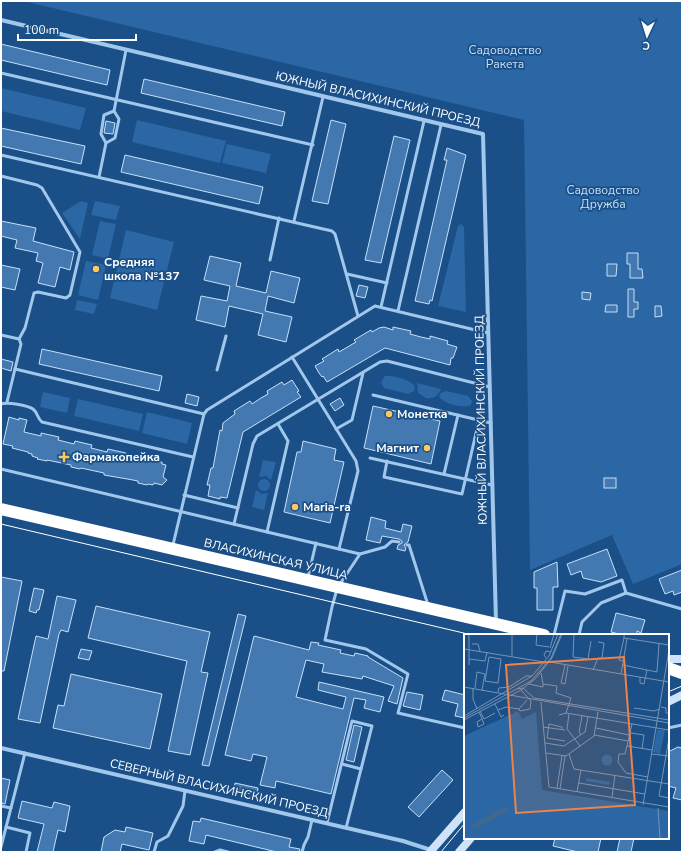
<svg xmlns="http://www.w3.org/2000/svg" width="683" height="853" viewBox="0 0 683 853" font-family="'Nunito Sans',sans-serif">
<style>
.green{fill:#2a67a4}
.building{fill:#4379b0;stroke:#c7e0f9}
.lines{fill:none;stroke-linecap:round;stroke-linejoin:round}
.lane{stroke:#a1c7ec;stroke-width:3}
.street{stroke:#a1c7ec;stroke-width:4}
.secondary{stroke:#cee3f9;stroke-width:8}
.highway{stroke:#fff;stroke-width:12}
.tram{stroke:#fff;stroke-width:1}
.poi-dot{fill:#fec85d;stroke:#1a4f87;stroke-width:1.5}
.labels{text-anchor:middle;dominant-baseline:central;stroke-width:3.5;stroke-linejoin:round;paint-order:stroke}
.park-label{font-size:12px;fill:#c7e0f9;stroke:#1a4f87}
.street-label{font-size:12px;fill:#fff;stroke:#1a4f87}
.poi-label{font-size:12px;font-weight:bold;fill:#fff;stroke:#1a4f87;text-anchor:start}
.inset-road{fill:none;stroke:#7695b7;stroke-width:1}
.view{fill:#ee8249;fill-opacity:0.15;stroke:#ee8249;stroke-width:2}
.inset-edge{fill:none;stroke:#fff;stroke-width:2}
</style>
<rect width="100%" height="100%" fill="#1a4f87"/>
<g class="green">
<path d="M23 1H682V564L633 584 612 535 530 570 524 120Z"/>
<path d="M1 88 86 108 80 130 1 111Z"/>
<path d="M137 120 226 141 220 163 132 142Z"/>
<path d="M227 144 271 154 266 173 222 163Z"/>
<path d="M81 201 88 203 80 239 62 213Z"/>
<path d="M95 201 120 206 116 220 91 215Z"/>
<path d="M100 221 116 224 108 259 92 255Z"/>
<path d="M461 224 464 227 466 312 438 306 458 226Z"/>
<path d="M126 230 174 242 157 310 110 298Z"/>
<path d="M86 261 106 265 98 300 78 295Z"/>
<path d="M77 300 97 304 94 314 75 310Z"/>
<path d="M385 376C392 375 412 380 415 387L414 391 408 394 384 388 381 382Z"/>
<path d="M417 383 441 389C438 396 433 399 426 398L418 393Z"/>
<path d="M446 391 468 396 472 401 471 405C462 411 424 397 446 391Z"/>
<path d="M43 392 70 398 67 413 40 407Z"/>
<path d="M78 399 143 414 139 431 74 416Z"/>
<path d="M147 412 192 423 187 444 142 433Z"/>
<path d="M263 460 276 462 271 480 266 476 259 477Z"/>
<circle cx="264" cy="485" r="6"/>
<path d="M256 490 262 494 268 493 264 510 252 507Z"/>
</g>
<g class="building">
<path d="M1 44 110 70 107 85 1 60Z"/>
<path d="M144 79 285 112 282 126 141 93Z"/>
<path d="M331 120 346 124 328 204 312 201Z"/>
<path d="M106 121 115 123 113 134 104 133Z"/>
<path d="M1 128 85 146 81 164 1 146Z"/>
<path d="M394 136 410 140 381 263 365 260Z"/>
<path d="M447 148 466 155 432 301 430 300 429 304 415 301 447 160H444Z"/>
<path d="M125 155 263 187 259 204 121 172Z"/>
<path d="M1 221 36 228 33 241 74 252 70 270 60 267 55 287 38 283 43 263 36 261 38 253 15 248 17 240 1 236Z"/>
<path d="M627 253H638V269H642L643 278H630V264H627Z"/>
<path d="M210 256 241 263 236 286 266 293 271 271 300 278 294 303 268 296 265 311 292 317 286 342 258 335 263 314 229 306 225 327 196 320 201 296 227 301 230 286 204 280Z"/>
<path d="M607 264H617L616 276H607Z"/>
<path d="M1 265 20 269 15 290 1 287Z"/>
<path d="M359 285 368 287 365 298 356 296Z"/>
<path d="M628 289H634V302H638V309H634V317H628Z"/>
<path d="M582 292 591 293 590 300 582 299Z"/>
<path d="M606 305H617V312H605Z"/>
<path d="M655 306H661L662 316 655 317Z"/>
<path d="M384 327 393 330V327L411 331 410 334 421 337 430 339V336L448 341 447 344 457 347 453 358H451L450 365 385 348 327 382 323 376 322 377 319 373 315 366 324 361 322 359 338 349 339 352 356 342 354 340 371 330 372 332 379 328Z"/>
<path d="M42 349 162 376 159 391 39 364Z"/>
<path d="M1 359 13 362 11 371 1 368Z"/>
<path d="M292 380 299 391 297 392 301 397 243 432 227 498 220 497V499L208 496 210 485H207L211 468H213L220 430 222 431 223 423 235 414 234 411 250 401 252 404 261 398 268 394 267 391 282 382 284 385Z"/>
<path d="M187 394 199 397 197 406 185 403Z"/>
<path d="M340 398 344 405 335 411 330 404Z"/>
<path d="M373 406 440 421 431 464 364 448Z"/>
<path d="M9 417 19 420V418L27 420 24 432 41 436V433L59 437 58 440 74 444 75 441 92 445 91 448 107 452 108 449 126 453 125 456 141 460V457L159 461V462H162V464L166 465 163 477 167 480 162 485 154 483 153 485 148 484 147 485 138 483V481L133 480 104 475V473L81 468 80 469 71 467V465L47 460V461L37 459 38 458 32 456V454L28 453V452L12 448 13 446 3 444Z"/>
<path d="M303 441 336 449 334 460 344 462 330 523 284 512 297 452H301Z"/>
<rect x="604" y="478" width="12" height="10"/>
<path d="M371 517 386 521 385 528 401 532 403 524 412 526 408 542 404 545 406 548 405 551 397 549 398 545 402 543V541L399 539 382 536 380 543 366 540Z"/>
<path d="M607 549 617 576 601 582 583 578 581 571 571 575 567 564Z"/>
<path d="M557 562 558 587H553V610H537V588H534V572Z"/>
<path d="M682 570V592L674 595 673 591 665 594 659 579Z"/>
<path d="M1 577 22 581 4 671H1Z"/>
<path d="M34 588 44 590 39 610H37L36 613 29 611Z"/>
<path d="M57 596 76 600 68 632 61 630 59 634 40 723 18 719 36 636 48 639Z"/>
<path d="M96 606 210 632 201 672 208 673 190 755 168 751 187 661 88 638Z"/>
<path d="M616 613 645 620 641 633 637 631V635H623L611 632Z"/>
<path d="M238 614 246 616 209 766 202 765Z"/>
<path d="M254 636 309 650 311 642 319 643 318 645 341 650 340 653 354 656 355 653 368 656V657L403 678 397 704 388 701 394 686 363 676 362 679 322 672 324 664 306 660 296 697 343 709 346 697 318 690 319 682 384 697 380 712 364 708 366 700 354 698 331 794 276 781 275 788 260 785 267 757 253 754 251 761 225 755Z"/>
<path d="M81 649 92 651 89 660 78 658Z"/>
<path d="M71 674 162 694 150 749 53 728 58 705 64 706Z"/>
<path d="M445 690 465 695V718L455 716 458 704 442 700Z"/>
<path d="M407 692 423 695 420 710 403 706Z"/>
<path d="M354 725 362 727 354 762 346 760Z"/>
<path d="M678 747 682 748V800L673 798 676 788 668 786V752Z"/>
<path d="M442 770 453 780 419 817 408 807Z"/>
<path d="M1 778 10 780 5 804 1 803Z"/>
<path d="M235 783 258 788 257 795 234 790Z"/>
<path d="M22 801 52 808 54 802 70 806 65 832 58 830 53 852H37L44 824 18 818Z"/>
<path d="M201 818 291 839 289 847 300 849 299 852H277L206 835 204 844 189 841 193 821 200 822Z"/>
<path d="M126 827 153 833 149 850 122 844 120 852H101L104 837 115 830 125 832Z"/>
<path d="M555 838H601L598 852H578L553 846Z"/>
<path d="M620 838H634L631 852H617Z"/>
</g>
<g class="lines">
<g class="lane">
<path d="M1 73 313 145"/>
<path d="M106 143 101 134 104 115 114 111"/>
<path d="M1 155 332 231 335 234 358 316"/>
<path d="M1 176 37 185 42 188 80 252 70 295 66 298 38 292 34 293 25 328 19 339"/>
<path d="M99 177 106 143 115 138 119 119 114 111 126 50"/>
<path d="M294 221 323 97"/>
<path d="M270 260 279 218"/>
<path d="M347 274 387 283"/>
<path d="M381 307 424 121"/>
<path d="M398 311 441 125"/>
<path d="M1 335 19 339 21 344 7 402"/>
<path d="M292 357 356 461 358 471 339 549"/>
<path d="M15 369 204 414"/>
<path d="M217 370 226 336"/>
<path d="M373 395 491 423"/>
<path d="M1 404C8 402 27 405 33 409 38 413 37 418 42 422L193 457"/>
<path d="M336 429 352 420 363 373"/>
<path d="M370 458 492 485"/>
<path d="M387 461 384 477 462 494 479 420"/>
<path d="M1 469 360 554"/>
<path d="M444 474 458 415"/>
<path d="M184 495 238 508"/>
<path d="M234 524 253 444 257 436 380 362 387 361 490 387"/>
<path d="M267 532 288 441 278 424"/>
<path d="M173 545 204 414 207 410 375 306 488 333"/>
<path d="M407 545H409L428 605"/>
<path d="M308 577 316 543"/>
<path d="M340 584 360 554 385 547 392 541 399 542"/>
<path d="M337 589 332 607 325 640 366 649 408 674 398 713 465 728"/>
<path d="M554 635 565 591 585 594 622 580 626 593"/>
<path d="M579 635 582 622 601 603 626 593 682 609"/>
<path d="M668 728 682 725"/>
<path d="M342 764 361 769"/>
<path d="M1 806 11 808"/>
<path d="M327 823 352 721 372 726 346 828"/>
<path d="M6 827 30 833 26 852"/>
<path d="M1 847 25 753"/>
<path d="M154 852 157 842 168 836 183 806 185 791"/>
<path d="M215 852 220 850 228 852"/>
<path d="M302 852 304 845 308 837 312 820"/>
</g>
<g class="street">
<path d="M1 20 483 134 496 622"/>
<path d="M1 748 403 841 431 850"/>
</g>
<g class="secondary">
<path d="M668 659H682"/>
<path d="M668 702 682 695"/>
<path d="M430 852 465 812"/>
<path d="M459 852 471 838"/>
</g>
<g class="highway">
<path d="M1 509 544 635"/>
<path d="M668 668 682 673"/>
</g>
<g class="tram">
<path d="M1 524 472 635"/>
<path d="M668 692 682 686"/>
<path d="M441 852 465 823"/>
</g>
</g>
<g class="poi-dot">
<circle cx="96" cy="269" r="4"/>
<circle cx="389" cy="414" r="4"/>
<circle cx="427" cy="448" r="4"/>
<path d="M62 451h4v4h4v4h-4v4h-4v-4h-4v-4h4z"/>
<circle cx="295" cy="507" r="4"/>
</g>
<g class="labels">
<g class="park-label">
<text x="505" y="50">Садоводство<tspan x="505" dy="14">Ракета</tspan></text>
<text x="603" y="190">Садоводство<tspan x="603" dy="14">Дружба</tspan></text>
</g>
<g class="street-label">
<text transform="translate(378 99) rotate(13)">ЮЖНЫЙ ВЛАСИХИНСКИЙ ПРОЕЗД</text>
<text transform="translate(481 420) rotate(-91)">ЮЖНЫЙ ВЛАСИХИНСКИЙ ПРОЕЗД</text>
<text transform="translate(276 559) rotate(13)">ВЛАСИХИНСКАЯ УЛИЦА</text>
<text transform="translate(219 788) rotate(13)">СЕВЕРНЫЙ ВЛАСИХИНСКИЙ ПРОЕЗД</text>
</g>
<g class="poi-label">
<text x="104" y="262">Средняя<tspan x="104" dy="14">школа №137</tspan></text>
<text x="397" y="414">Монетка</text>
<text x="419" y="448" text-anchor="end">Магнит</text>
<text x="72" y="457">Фармакопейка</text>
<text x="303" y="507">Maria-ra</text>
</g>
</g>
<g transform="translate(464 634)">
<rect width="205" height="205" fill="#1a4f87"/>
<path d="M54 77 58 85 72 78 78 156 205 177V205H0V102ZM193 96H201L196 120 189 118ZM137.5 126a5.5 5.5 0 1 1 11 0a5.5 5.5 0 1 1-11 0ZM122 144 146 148 145 151 122 147Z" fill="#2a67a4"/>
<path d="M41 172 45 177 9 196 8 191Z" fill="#406790"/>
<path class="inset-road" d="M5 0V31M73 0 72 11 85 13M110 0 109 23 124 25 127 7M160 0V4L205 11M8 10H14L16 17M86 14 90 0M0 15 80 28M48 22V0M25 23 37 25 34 49 21 47ZM82 24 80 21 82 17 87 18M5 25 21 27 23 18M160 27 155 26 160 4M86 28 205 48M101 31 97 49 101 50 104 32M159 31 183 36M129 36 134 24H138L140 9 134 8M77 39 79 50 93 52 92 59 107 64 102 79 95 81M157 40 163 5M176 43V49L180 50 183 36 193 38 195 10M65 50 79 53V50M0 53 205 89M11 54 13 38 21 40 18 56M9 55V65L13 75M53 55 59 54 70 64 205 86M57 56 67 67M34 58 35 54 45 53 62 42H68M77 68 85 153 205 173M31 70 37 83 40 81M197 73 202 74V79H205M170 74 190 77 196 75M55 75 56 77 66 75 67 67M34 76 42 73 55 75 63 66M16 77 20 85 31 79M15 78 18 85 20 90 14 93 13 88 18 85M102 79 205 96M105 80 103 95 116 112M0 82 68 42 85 22 94 0M0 84 67 47 87 24 97 0M0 86 57 56 71 45 88 24 98 0M168 90 163 112 188 116M79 93 101 96M132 94 165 101M167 99 180 101 178 114M117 101 115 98 118 82M130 101 164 107M83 104 85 90 98 93V95M83 104 101 107M205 104 195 162 205 164M81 109 100 112 121 98 124 83M163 112 161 120H155L154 128 162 139 184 143M82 119 102 122 130 102 134 78M105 120 110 135 205 150M188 120 205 122M115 149 181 160M93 154 98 122M96 155 101 122M113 158 117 136M148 163 151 141M179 171 205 16M194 174 196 205"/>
<path class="view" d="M160 23 171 171 52 179 42 31Z"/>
<rect width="205" height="205" class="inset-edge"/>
</g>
<rect width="683" height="853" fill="none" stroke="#ffffff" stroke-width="4"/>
<g transform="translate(647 36) rotate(184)" stroke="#1a4f87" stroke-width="3" paint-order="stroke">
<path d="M0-3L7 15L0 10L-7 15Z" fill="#ffffff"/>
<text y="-6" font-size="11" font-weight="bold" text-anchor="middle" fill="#ffffff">С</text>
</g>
<path d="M18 34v6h118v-6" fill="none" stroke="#ffffff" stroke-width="2"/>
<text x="24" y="34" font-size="12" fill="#ffffff" stroke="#1a4f87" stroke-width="3" paint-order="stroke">100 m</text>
</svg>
